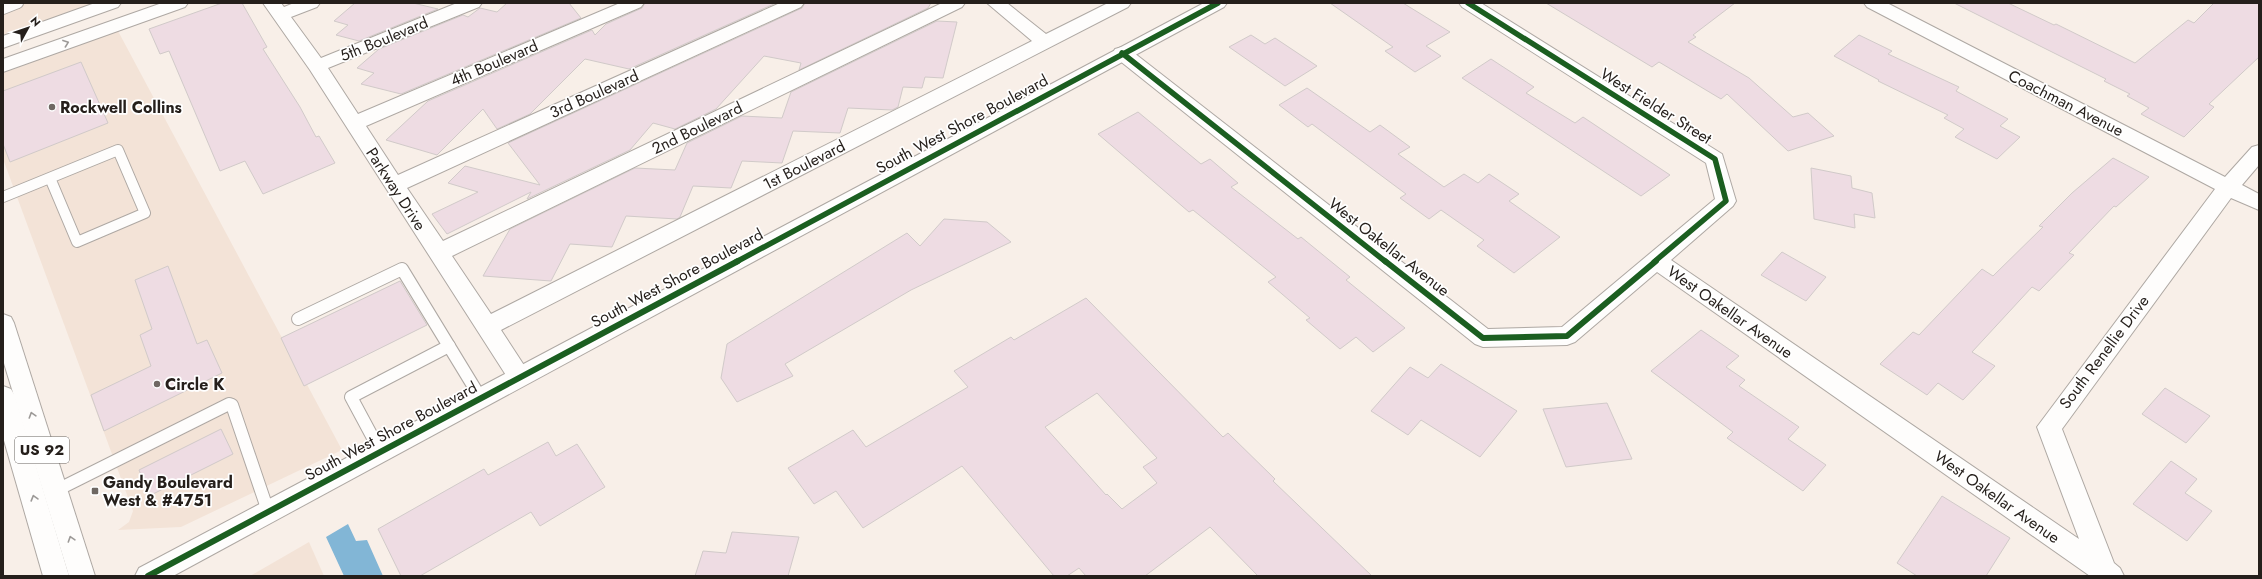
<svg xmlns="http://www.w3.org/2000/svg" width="2262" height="579" viewBox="0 0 2262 579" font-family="Jost,sans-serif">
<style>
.built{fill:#f3e3d7}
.water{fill:#82b6d6}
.building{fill:#eedce3;stroke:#d1cac9;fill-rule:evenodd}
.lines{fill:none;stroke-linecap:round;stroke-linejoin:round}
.lane-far1-casing{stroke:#aea8a3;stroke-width:12}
.lane-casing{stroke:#aea8a3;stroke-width:14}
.street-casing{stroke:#aea8a3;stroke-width:2}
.secondary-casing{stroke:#aea8a3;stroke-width:2}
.primary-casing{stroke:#aea8a3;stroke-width:2}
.highway-casing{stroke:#aea8a3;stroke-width:2}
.lane-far1{stroke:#fefdfc;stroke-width:10}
.lane{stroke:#fefdfc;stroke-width:12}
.street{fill:#fefdfc;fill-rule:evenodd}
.secondary{fill:#fefdfc;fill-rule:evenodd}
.primary{fill:#fefdfc;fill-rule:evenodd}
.highway{fill:#fefdfc;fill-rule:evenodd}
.cycleway-far1-casing{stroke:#fff;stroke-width:8}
.cycleway-casing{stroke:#fff;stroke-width:9}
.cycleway-far1{stroke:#1b5e20;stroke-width:5.5}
.cycleway{stroke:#1b5e20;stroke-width:6}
.oneway{stroke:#9c9997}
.poi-dot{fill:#6f6863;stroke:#fff;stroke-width:1.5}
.labels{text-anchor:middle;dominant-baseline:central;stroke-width:3.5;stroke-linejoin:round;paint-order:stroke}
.shield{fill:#fff;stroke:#66625f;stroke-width:1}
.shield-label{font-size:15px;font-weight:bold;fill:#251f1b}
.street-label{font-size:16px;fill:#251f1b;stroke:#fff}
.poi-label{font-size:16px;font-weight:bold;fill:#251f1b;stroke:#fff;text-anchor:start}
</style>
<rect width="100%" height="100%" fill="#f8efe8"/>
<g class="built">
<path d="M3 3H94L3 35Z"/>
<path d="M118 31 342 450 181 527 118 530 129 522 133 511 3 159V73Z"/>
<path d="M309 542 324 576H250Z"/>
</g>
<path class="water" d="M348 524 356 541 367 540 383 576H344L326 537Z"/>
<g class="building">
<path d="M222 3H242L267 47 263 49 300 107 316 137 319 136 335 163 263 194 245 161 220 171 169 51 160 54 149 29Z"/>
<path d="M355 3H413L438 9 359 41 336 35 348 25 334 21Z"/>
<path d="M507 3H569L581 18 401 94 361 84 374 73 357 68 379 49 463 15 468 17 480 8 497 12Z"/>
<path d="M645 3H776L629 69 585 59 530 114 497 129 483 109 437 155 386 140 428 101 592 30 595 35 606 24 642 8Z"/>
<path d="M805 3H931L928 8 799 70 801 63 764 56 716 109 675 129 653 123 630 150 527 199 531 192 447 234 432 214 478 192 448 183 465 166 540 185 508 143 802 8Z"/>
<path d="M1330 3H1403L1450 32 1426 46 1441 56 1415 72 1385 51 1393 47Z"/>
<path d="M1546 3H1735L1693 35 1696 37 1688 42 1749 78 1793 117 1808 113 1834 136 1788 151 1727 94 1721 99 1659 62 1652 67Z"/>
<path d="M1954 3H2008L2054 25 2056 24 2135 63 2188 20 2194 23 2214 3H2259V57L2209 104 2214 107 2184 137 2141 114 2149 108 2127 96 2130 94 2104 81 2106 79Z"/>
<path d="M937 21 957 22 943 78 925 77 922 88 903 87 898 107 892 110 848 108 840 133 793 131 782 163 742 161 731 188 693 186 680 217 677 219 626 216 612 247 570 244 551 281 483 276 510 229 635 168 675 170 687 143 742 116 782 118 791 92Z"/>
<path d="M1251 35 1265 44 1275 38 1317 66 1285 86 1229 47Z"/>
<path d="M1859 35 1892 51 1888 54 1959 87 1956 91 2008 119 2000 126 2020 137 1997 159 1955 137 1964 129 1944 118 1948 115 1878 81 1879 80 1834 56Z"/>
<path d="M1491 59 1534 87 1526 93 1575 123 1583 117 1670 175 1641 196 1462 78Z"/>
<path d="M81 62 108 123 10 162 3 144V91Z"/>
<path d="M1307 88 1370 132 1380 125 1410 147 1398 154 1444 187 1464 174 1478 183 1489 174 1519 194 1509 201 1560 237 1514 273 1477 246 1484 240 1441 210 1429 219 1400 198 1406 194 1312 124 1308 127 1279 105Z"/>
<path d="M1138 112 1201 164 1210 159 1238 183 1231 187 1298 239 1301 237 1350 277 1346 280 1405 328 1373 352 1356 337 1340 349 1306 320 1310 318 1268 282 1276 277 1193 210 1189 212 1098 134Z"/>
<path d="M2113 158 2149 177 2116 207 2114 206 2069 253 2074 255 2039 291 2032 287 1972 352 1995 366 1963 400 1938 383 1927 395 1880 364 1913 332 1919 335 1982 269 1993 276 2043 227 2039 226 2072 193Z"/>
<path d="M1811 168 1851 176 1852 188 1872 193 1875 218 1854 214 1855 228 1814 219Z"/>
<path d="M944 219 987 222 1011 242 911 290 785 364 793 376 737 402 721 378 727 344 907 233 920 246Z"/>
<path d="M1782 252 1826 277 1806 301 1761 275Z"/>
<path d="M168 266 197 344 207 340 222 373 104 431 91 395 151 366 140 335 152 329 135 280Z"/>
<path d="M400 281 427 325 304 386 281 338Z"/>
<path d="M1086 298 1223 437 1228 433 1275 479 1273 481 1372 576H1258L1210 527 1145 576H1086L1079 568 1067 576H1054L962 466 863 528 836 491 814 504 788 468 853 430 866 447 968 387 954 371 1011 337 1014 340ZM1097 393 1157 458 1143 467 1157 483 1122 509 1107 494 1106 495 1045 427Z"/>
<path d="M1701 330 1739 356 1726 367 1745 380 1739 386 1799 427 1788 439 1826 465 1803 491 1727 438 1733 432 1651 371Z"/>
<path d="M1441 364 1517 411 1480 457 1421 420 1408 435 1371 411 1410 367 1428 378Z"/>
<path d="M2165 388 2210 416 2186 443 2142 414Z"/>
<path d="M1607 403 1632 459 1566 467 1543 409Z"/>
<path d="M221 429 233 454 149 496 139 470Z"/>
<path d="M548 442 556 456 577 444 605 487 540 526 531 512 420 576H401L378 529 484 469 488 475Z"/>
<path d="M2171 461 2197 479 2185 493 2212 511 2187 541 2133 504Z"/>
<path d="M1942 496 2010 538 1986 576H1917L1897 563Z"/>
<path d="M732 532 799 537 788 576H695L703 551 726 553Z"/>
</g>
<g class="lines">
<defs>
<g id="lane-far1">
<path d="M3 9 18 3"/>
<path d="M3 197 118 150 145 213 77 242 50 178"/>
</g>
<g id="lane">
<path d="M298 319 402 269 480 397"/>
<path d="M380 451 351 397 449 346"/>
<path d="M55 491 229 404 232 405 268 511"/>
</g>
<g id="street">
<path d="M95 3H121L118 7 3 48V36Z"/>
<path d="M162 3H188L185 7 3 72V59Z"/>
<path d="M263 3H281L284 7 294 3H320L317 7 291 17 321 58 457 3H482L479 7 328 68 358 114 620 3H644L641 7 366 126 398 175 780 3H804L801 7 407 188 443 241 942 3H965L962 7 452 256 491 314 1032 41 987 3H1007L1046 34 1108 3H1131L1128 7 501 330 531 376 527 383 519 385 511 383 310 70Z"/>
<path d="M1459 3H1481L1722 154 1736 201 1733 206 1671 260 2079 539 2037 427 2215 189 1867 7 1864 3H1887L2225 177 2252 147 2259 145V165L2242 185 2259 194V210L2231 198 2062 429 2114 563 2120 568 2124 576H2090L1657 272 1575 342 1567 345 1483 347 1475 344 1115 57 1113 53 1115 49 1122 47 1129 49 1488 329 1562 327 1715 199 1706 163 1462 7Z"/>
</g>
<path id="secondary" d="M1204 3H1227L1224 7 173 576H135L139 568Z"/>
<path id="primary" d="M3 314 11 317 14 323 95 576H69L3 360Z"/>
<path id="highway" d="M3 386 11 389 15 396 69 576H43L3 437Z"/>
</defs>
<use href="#lane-far1" class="lane-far1-casing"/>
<use href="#lane" class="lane-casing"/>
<use href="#street" class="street-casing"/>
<use href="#secondary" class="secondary-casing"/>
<use href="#primary" class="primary-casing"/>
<use href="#highway" class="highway-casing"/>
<use href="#lane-far1" class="lane-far1"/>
<use href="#lane" class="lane"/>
<use href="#street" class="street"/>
<use href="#secondary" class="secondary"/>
<use href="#primary" class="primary"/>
<use href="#highway" class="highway"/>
<defs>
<g id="cycleway-far1">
<path d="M1468 3 1715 159 1726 201 1654 262"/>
<path d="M1122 53 1386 262"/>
<path d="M736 262 1218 3"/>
</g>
<g id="cycleway">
<path d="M1385 261 1483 338 1567 336 1656 261"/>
<path d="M148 576 738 261"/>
</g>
</defs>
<use href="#cycleway-far1" class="cycleway-far1-casing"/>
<use href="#cycleway" class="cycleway-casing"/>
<use href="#cycleway-far1" class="cycleway-far1"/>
<use href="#cycleway" class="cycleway"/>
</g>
<defs><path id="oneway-chevron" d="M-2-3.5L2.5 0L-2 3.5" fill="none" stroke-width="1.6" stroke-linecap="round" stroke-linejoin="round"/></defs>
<g class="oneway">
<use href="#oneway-chevron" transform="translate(66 43) rotate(-20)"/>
<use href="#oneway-chevron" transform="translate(32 415) rotate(-107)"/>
<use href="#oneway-chevron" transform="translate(34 498) rotate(-106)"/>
<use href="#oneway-chevron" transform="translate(71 539) rotate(-108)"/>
</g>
<g class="poi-dot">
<circle cx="52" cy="107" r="4"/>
<circle cx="157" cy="384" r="4"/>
<rect x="91" y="487" width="8" height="8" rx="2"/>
</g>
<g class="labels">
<rect class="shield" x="15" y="437" width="54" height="26" rx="3"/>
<g class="shield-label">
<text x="42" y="450">US 92</text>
</g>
<g class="street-label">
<text transform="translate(384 39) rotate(-22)">5th Boulevard</text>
<text transform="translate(494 63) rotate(-23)">4th Boulevard</text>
<text transform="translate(594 94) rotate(-24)">3rd Boulevard</text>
<text transform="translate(2066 103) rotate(27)">Coachman Avenue</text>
<text transform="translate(1656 106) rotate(32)">West Fielder Street</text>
<text transform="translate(962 124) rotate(-28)">South West Shore Boulevard</text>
<text transform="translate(697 128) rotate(-26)">2nd Boulevard</text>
<text transform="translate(804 165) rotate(-27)">1st Boulevard</text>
<text transform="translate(396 189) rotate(57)">Parkway Drive</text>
<text transform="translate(1389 247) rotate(38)">West Oakellar Avenue</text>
<text transform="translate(677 278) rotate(-28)">South West Shore Boulevard</text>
<text transform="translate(1730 312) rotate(35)">West Oakellar Avenue</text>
<text transform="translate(2104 352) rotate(-53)">South Renellie Drive</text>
<text transform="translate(391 431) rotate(-28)">South West Shore Boulevard</text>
<text transform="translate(1997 497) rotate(35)">West Oakellar Avenue</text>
</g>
<g class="poi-label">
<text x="60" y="107">Rockwell Collins</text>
<text x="165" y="384">Circle K</text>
<text x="103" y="482">Gandy Boulevard<tspan x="103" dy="18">West &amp; #4751</tspan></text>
</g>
</g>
<rect width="2262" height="579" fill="none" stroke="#251f1b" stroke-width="8"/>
<g transform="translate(28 28) rotate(50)" stroke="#ffffff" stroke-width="3" paint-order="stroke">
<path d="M0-3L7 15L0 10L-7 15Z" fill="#251f1b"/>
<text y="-6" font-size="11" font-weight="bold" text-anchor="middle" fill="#251f1b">N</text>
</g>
</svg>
